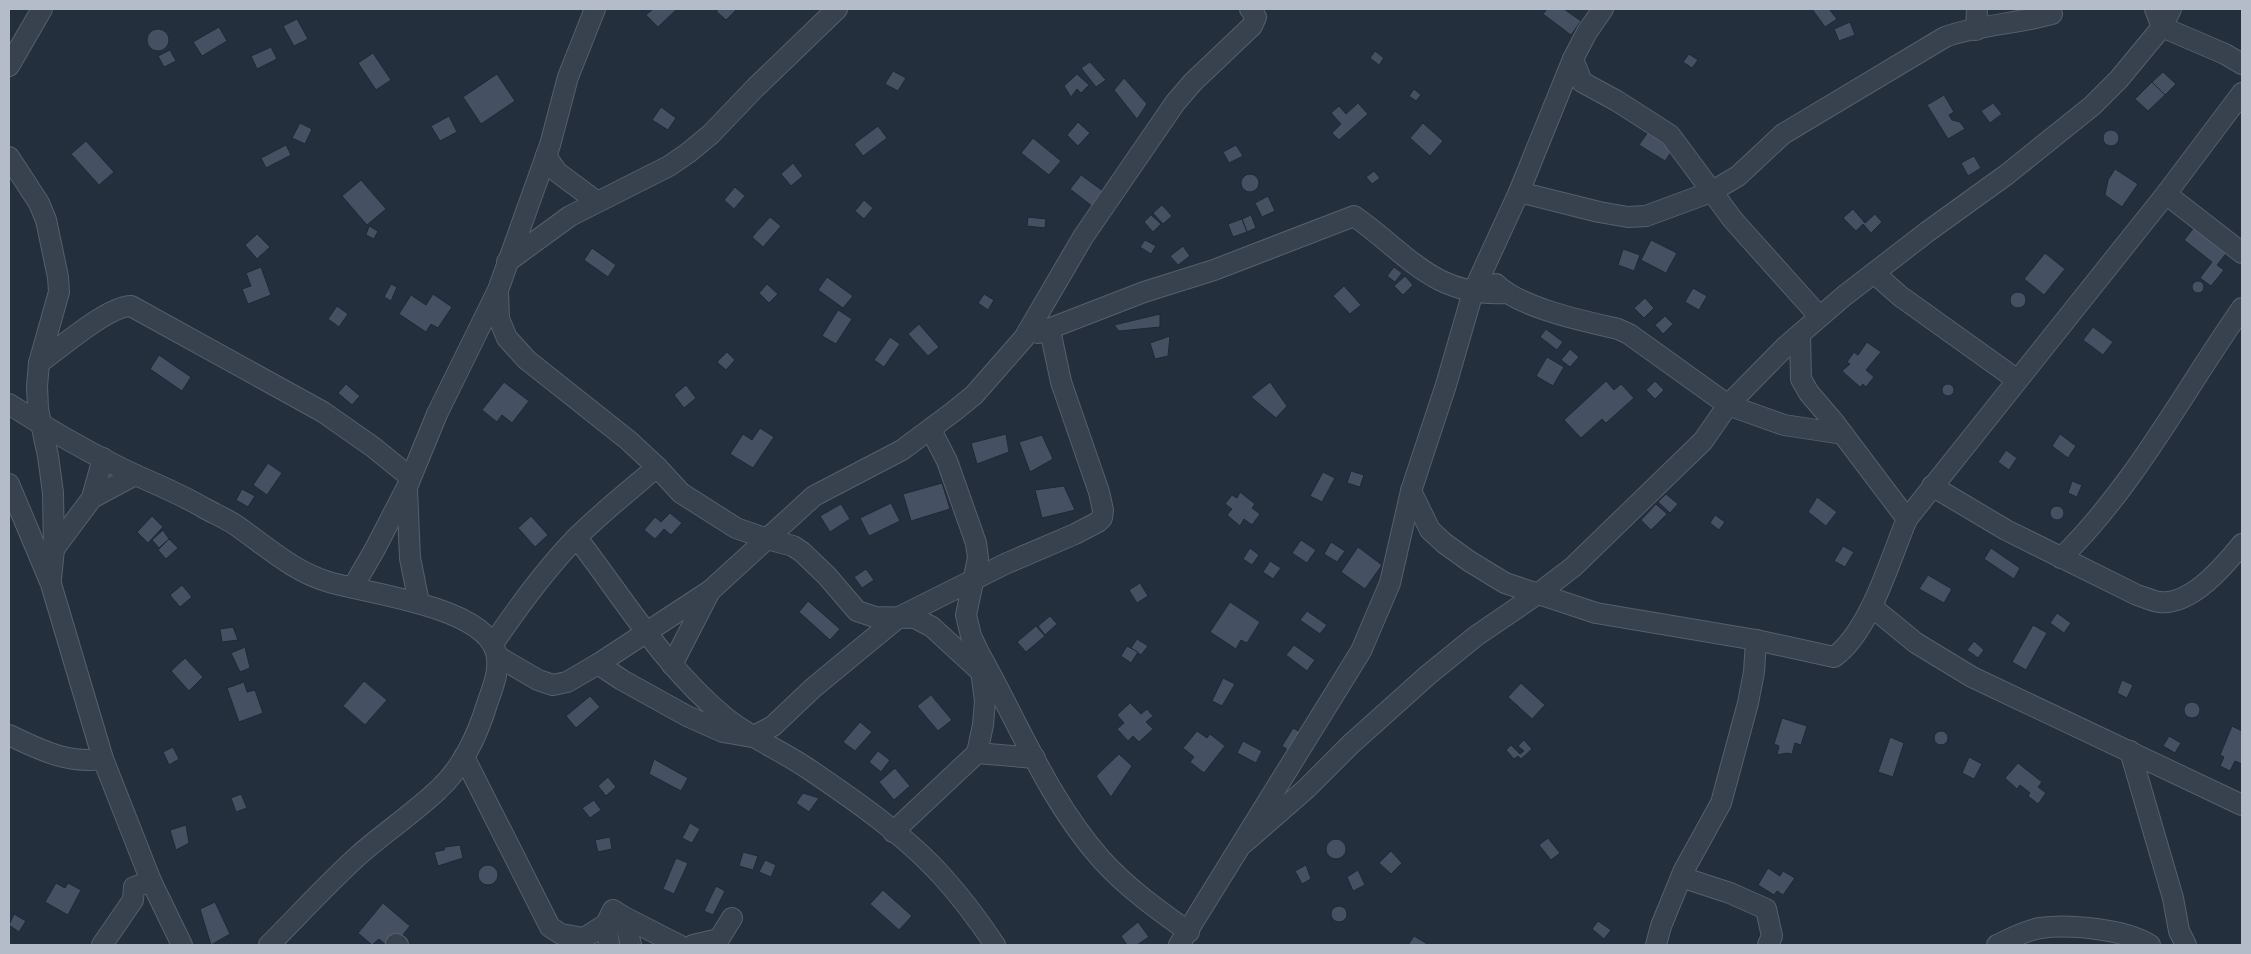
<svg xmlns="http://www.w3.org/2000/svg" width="2251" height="954" viewBox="0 0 2251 954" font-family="Helvetica,sans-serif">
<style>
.building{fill:#455162;stroke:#1f2835}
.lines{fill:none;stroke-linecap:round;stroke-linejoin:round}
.minor-casing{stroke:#565f6c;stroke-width:22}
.minor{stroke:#38414e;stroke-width:20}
</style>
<rect width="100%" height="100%" fill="#242f3e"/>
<g class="building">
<path d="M653 9H677L658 27 646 15Z"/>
<path d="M719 9H735L736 10 726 20 716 11Z"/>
<path d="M1547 9H1564L1581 21 1571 35 1543 14Z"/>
<path d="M1812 9H1829L1837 19 1825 27Z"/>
<path d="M297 19 308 39 294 46 283 26Z"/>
<path d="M1850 22 1855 35 1839 41 1834 29Z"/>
<path d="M219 27 227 41 202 56 193 42Z"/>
<circle cx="158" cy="40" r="11"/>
<path d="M271 47 277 59 257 69 251 56Z"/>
<path d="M170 50 176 61 164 67 158 56Z"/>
<path d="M1375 51 1384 58 1379 65 1370 58Z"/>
<path d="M373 53 391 80 376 90 358 63Z"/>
<path d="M1689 54 1698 60 1692 68 1683 62Z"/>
<path d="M1090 62 1106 80 1096 87 1081 68Z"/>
<path d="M893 71 906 78 898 91 885 84Z"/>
<path d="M2163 72 2176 84 2165 95 2152 82Z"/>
<path d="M497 74 515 101 481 124 463 97Z"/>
<path d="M1077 74 1089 85 1081 93 1077 89 1071 97 1064 86Z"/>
<path d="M1124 78 1147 104 1137 119 1114 90Z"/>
<path d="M2152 82 2165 95 2148 111 2135 99Z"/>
<path d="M1414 89 1421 95 1416 101 1409 96Z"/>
<path d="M1944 95 1954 112 1949 115 1952 120 1960 122 1965 129 1948 139 1927 105Z"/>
<path d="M1358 103 1368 114 1339 140 1332 133 1341 124 1331 113 1339 106 1346 114Z"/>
<path d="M1993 103 2002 114 1990 123 1981 111Z"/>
<path d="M661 107 676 118 668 130 652 120Z"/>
<path d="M449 116 457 132 440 141 431 126Z"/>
<path d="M1078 122 1090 133 1078 146 1067 135Z"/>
<path d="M300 123 312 129 305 144 292 138Z"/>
<path d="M1423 123 1443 141 1430 156 1410 138Z"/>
<path d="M878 126 887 138 863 156 854 144Z"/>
<circle cx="2111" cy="138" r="8"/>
<path d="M1648 132 1674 148 1665 161 1639 145Z"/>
<path d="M1033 138 1061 161 1049 175 1021 153Z"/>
<path d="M86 141 114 172 99 185 71 154Z"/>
<path d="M286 145 291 155 266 168 261 158Z"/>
<path d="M1236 145 1243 156 1229 163 1223 152Z"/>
<path d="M1974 156 1981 168 1968 176 1961 163Z"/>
<path d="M793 163 803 176 791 186 781 174Z"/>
<path d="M2115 169 2138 184 2122 207 2105 195 2108 180Z"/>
<path d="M1374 171 1380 178 1372 184 1366 177Z"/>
<circle cx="1250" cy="183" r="9"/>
<path d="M1081 175 1103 191 1092 206 1070 189Z"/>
<path d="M361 180 386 209 367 225 342 196Z"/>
<path d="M735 187 745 196 734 209 724 200Z"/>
<path d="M1268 196 1275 211 1262 217 1255 203Z"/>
<path d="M864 200 873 208 864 219 855 211Z"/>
<path d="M1162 205 1172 216 1163 224 1153 213Z"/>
<path d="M1853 209 1865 223 1875 214 1882 222 1871 233 1863 224 1856 231 1843 218Z"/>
<path d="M1151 215 1161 224 1153 232 1144 222Z"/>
<path d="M1251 215 1256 228 1247 232 1242 219Z"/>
<path d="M770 217 781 226 763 247 752 237Z"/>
<path d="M1028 217 1046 219 1045 228 1027 226Z"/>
<path d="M1242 219 1247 232 1233 237 1228 224Z"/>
<path d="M2196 225 2229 250 2217 265 2224 270 2211 286 2200 278 2212 262 2184 240Z"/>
<path d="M369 226 378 231 374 239 366 235Z"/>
<path d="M257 234 270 247 257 259 245 245Z"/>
<path d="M1145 240 1156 246 1151 254 1140 247Z"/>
<path d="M1651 240 1677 253 1666 273 1641 260Z"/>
<path d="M1183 246 1190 256 1178 265 1170 256Z"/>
<path d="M592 248 616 265 608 277 584 260Z"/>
<path d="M1623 249 1640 255 1634 271 1618 265Z"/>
<path d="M2045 253 2065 269 2044 295 2024 279Z"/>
<path d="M261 267 271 295 248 304 242 289 251 286 246 273Z"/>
<path d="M1394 267 1402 273 1395 282 1387 276Z"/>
<path d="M1405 276 1413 285 1403 295 1394 286Z"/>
<path d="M827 277 853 296 843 308 818 290Z"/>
<circle cx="2198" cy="287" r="6"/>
<path d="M391 284 397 287 391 301 384 297Z"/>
<path d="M767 284 778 294 769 303 759 293Z"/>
<path d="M1344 286 1361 305 1350 314 1333 296Z"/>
<path d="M1693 288 1707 296 1699 310 1685 302Z"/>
<circle cx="2018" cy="300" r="8"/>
<path d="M433 294 452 307 438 328 431 324 426 332 399 314 411 295 426 305Z"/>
<path d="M984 294 994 300 988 310 978 303Z"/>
<path d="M1645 298 1654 308 1644 318 1634 308Z"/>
<path d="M337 306 348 314 339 327 328 319Z"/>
<path d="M838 310 852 319 836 344 822 336Z"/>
<path d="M1160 314V327L1119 331 1114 325Z"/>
<path d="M1665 316 1673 324 1663 334 1655 325Z"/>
<path d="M919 324 939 347 928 356 908 334Z"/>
<path d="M2093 327 2113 342 2103 355 2083 340Z"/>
<path d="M1546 329 1563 342 1557 350 1540 337Z"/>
<path d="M1170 336 1168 356 1155 359 1150 343Z"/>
<path d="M890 337 900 344 884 367 874 360Z"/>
<path d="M1867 342 1881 352 1866 370 1874 377 1866 387 1863 384 1860 387 1842 371 1850 364 1847 362 1854 352 1858 355Z"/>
<path d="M1570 349 1579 357 1570 367 1561 360Z"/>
<path d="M727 352 735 360 726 370 717 362Z"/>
<path d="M159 355 191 377 182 391 150 369Z"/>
<path d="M1547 357 1564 367 1553 386 1536 376Z"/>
<path d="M1606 381 1614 390 1621 384 1634 398 1606 423 1602 419 1581 438 1564 420Z"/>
<path d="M1655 381 1664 390 1655 399 1646 390Z"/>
<path d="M504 382 529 401 512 423 502 415 497 422 482 410Z"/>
<path d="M1270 382 1287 406 1276 418 1251 397Z"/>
<path d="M346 384 360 396 352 405 338 393Z"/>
<circle cx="1948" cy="390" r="6"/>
<path d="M686 385 696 398 684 408 674 395Z"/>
<path d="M760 428 774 437 753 468 730 454 743 434 752 440Z"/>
<path d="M1006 434 1009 452 977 464 971 443Z"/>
<path d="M2060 434 2076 446 2068 458 2052 446Z"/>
<path d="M1042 435 1053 459 1030 472 1019 442Z"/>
<path d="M2006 450 2017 458 2009 470 1998 462Z"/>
<path d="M268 463 282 473 267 495 253 485Z"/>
<path d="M1351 471 1364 475 1360 487 1347 483Z"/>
<path d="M1323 472 1335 478 1322 502 1310 496Z"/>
<path d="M2072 481 2082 485 2077 497 2068 493Z"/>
<path d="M942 483 950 509 911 521 903 494Z"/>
<path d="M1064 486 1075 510 1042 518 1035 490Z"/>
<path d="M242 489 255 496 248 507 236 500Z"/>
<path d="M1240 492 1255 504 1252 508 1260 514 1252 525 1244 519 1240 526 1227 515 1232 509 1225 504 1232 495 1237 498Z"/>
<path d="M1666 494 1678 504 1670 513 1658 502Z"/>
<path d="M1817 497 1837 512 1826 526 1808 512Z"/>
<path d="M891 503 900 521 869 536 860 518Z"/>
<path d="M841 504 850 519 830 532 820 516Z"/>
<path d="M1656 504 1667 514 1651 530 1641 520Z"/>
<circle cx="2057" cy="513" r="7"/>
<path d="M670 513 682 523 671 535 664 529 655 539 644 530 655 517 661 522Z"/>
<path d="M1715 515 1725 522 1719 530 1710 523Z"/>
<path d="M152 516 163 527 148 543 137 532Z"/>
<path d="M531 516 548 535 535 547 518 528Z"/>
<path d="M163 530 169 539 159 548 152 540Z"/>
<path d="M169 539 178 548 166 559 158 550Z"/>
<path d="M1301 540 1316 550 1307 563 1292 553Z"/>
<path d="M1331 542 1345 551 1337 562 1324 554Z"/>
<path d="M1843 546 1854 552 1845 567 1834 561Z"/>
<path d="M1358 547 1382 565 1365 589 1341 572Z"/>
<path d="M1250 548 1259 555 1252 565 1243 559Z"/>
<path d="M1991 548 2020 568 2014 579 1984 559Z"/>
<path d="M1270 561 1281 568 1273 579 1263 572Z"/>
<path d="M866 569 874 580 862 588 854 577Z"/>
<path d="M1928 575 1952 589 1944 603 1919 589Z"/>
<path d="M1140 583 1148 596 1137 603 1129 590Z"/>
<path d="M182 585 192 597 180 607 170 595Z"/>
<path d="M808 601 840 629 830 640 799 612Z"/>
<path d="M1230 602 1260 622 1247 643 1241 640 1236 649 1210 632Z"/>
<path d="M1307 611 1327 625 1320 634 1300 620Z"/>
<path d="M2057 613 2071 623 2064 633 2050 623Z"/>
<path d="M1050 616 1057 624 1045 635 1038 626Z"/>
<path d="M2033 625 2047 633 2026 670 2012 662Z"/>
<path d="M1036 626 1045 636 1026 652 1017 642Z"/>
<path d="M233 627 238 640 222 642 220 629Z"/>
<path d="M1137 639 1148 646 1141 655 1131 648Z"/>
<path d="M1974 641 1984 650 1978 658 1967 650Z"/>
<path d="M1294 645 1315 660 1307 671 1286 655Z"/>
<path d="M1127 646 1138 652 1131 663 1121 656Z"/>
<path d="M245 647 250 668 240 672 231 653Z"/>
<path d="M185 658 203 677 189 691 171 671Z"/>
<path d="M1223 678 1235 684 1222 706 1212 701Z"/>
<path d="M2122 680 2133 685 2127 698 2117 693Z"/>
<path d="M364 681 387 700 365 725 343 706Z"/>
<path d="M244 682 247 692 255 690 263 713 239 722 227 688Z"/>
<path d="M1521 683 1545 705 1532 719 1508 697Z"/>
<path d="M931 695 952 720 938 731 917 706Z"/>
<path d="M590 696 600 707 576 728 566 716Z"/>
<circle cx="2192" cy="710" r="8"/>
<path d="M1130 703 1141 714 1147 709 1153 716 1146 722 1153 729 1139 742 1133 736 1128 741 1117 729 1124 723 1117 715Z"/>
<path d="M1782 718 1807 726 1801 745 1795 743 1792 754 1787 753 1777 755 1779 746 1774 744Z"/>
<path d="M860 722 872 732 855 751 843 742Z"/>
<path d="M2232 726 2242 731V764L2235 761 2230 771 2220 766 2224 757 2220 755Z"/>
<path d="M1293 728 1302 733 1291 752 1282 746Z"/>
<path d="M1197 731 1207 738 1210 734 1225 746 1204 773 1190 762 1194 757 1183 748Z"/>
<circle cx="1941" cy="738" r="7"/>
<path d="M2169 736 2181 743 2175 753 2163 746Z"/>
<path d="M1890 737 1904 743 1893 777 1878 772Z"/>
<path d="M1524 740 1532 749 1521 759 1518 756 1514 759 1506 750 1511 745 1520 754 1524 751 1518 746Z"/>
<path d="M1243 741 1262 751 1256 763 1237 753Z"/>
<path d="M173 747 179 759 169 765 163 752Z"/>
<path d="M878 751 890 760 881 772 869 762Z"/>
<path d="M1119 754 1132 766 1111 797 1096 776Z"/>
<path d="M1969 757 1982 764 1974 779 1962 773Z"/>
<path d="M654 759 688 778 681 791 649 774Z"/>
<path d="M2018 763 2042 782 2038 787 2046 793 2038 804 2028 796 2030 793 2020 785 2017 789 2005 778Z"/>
<path d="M895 768 910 786 894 800 879 782Z"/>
<path d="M608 777 616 787 606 796 598 786Z"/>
<path d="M803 793 819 798 809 812 796 803Z"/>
<path d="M241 794 247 808 236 812 231 798Z"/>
<path d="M594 800 601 810 590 818 582 808Z"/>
<path d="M690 823 700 829 692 843 682 838Z"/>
<path d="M186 825 189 843 176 850 170 830Z"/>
<path d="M610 837 612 849 598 852 595 840Z"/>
<path d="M1548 838 1560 853 1551 860 1539 845Z"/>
<circle cx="1336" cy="849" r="10"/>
<path d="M460 845 463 858 438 866 434 852 444 850 445 847Z"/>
<path d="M1391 851 1402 863 1391 874 1379 863Z"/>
<path d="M743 852 758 856 753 870 739 866Z"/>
<path d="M676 858 688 863 674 894 663 889Z"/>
<path d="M765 860 776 865 771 877 759 872Z"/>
<path d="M1306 865 1311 879 1302 884 1295 871Z"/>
<circle cx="488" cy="875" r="10"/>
<path d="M1768 868 1780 876 1783 871 1795 878 1783 895 1777 891 1774 895 1758 885Z"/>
<path d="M1358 870 1365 885 1353 891 1347 877Z"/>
<path d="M56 883 65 888 68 883 81 890 68 915 45 902Z"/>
<path d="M716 886 725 891 713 915 704 911Z"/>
<path d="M883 890 912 916 899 930 870 904Z"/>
<path d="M215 902 230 934 211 945 200 909Z"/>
<path d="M383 903 410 926 395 945H386L379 939 372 945 358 933Z"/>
<circle cx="1339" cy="914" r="8"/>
<path d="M14 914 26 921 19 932 9 925Z"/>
<path d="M1598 921 1611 930 1604 939 1592 929Z"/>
<path d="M1138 922 1149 937 1137 945H1127L1121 936Z"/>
<path d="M1414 936 1429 945H1408Z"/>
</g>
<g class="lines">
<defs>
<g id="minor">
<path d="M2155 9 2162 27 2225 54 2242 64"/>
<path d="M1976 30 1977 9"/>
<path d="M1573 59 1582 82 1617 101 1670 135 1733 220 1819 316"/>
<path d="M9 66 42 9"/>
<path d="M546 156 557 172 596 201"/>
<path d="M9 157 39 203 46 220 58 277 59 292 39 363 37 386 38 409 48 456 53 493 54 549 51 579"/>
<path d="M1519 192 1599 212 1628 217 1646 216 1711 192 1738 176 1783 134 1945 37C1977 25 2017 24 2052 14"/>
<path d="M2166 194 2242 253"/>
<path d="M507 262 570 216 669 166 688 153 711 134 755 88 837 9"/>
<path d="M1874 273 1900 296 2016 379"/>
<path d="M1496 284C1520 308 1584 321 1618 329L1629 334 1728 405 1784 425 1843 434"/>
<path d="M1038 333 1144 292 1214 270 1354 216C1406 252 1433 297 1506 293"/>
<path d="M39 363C59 349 108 306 131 306L323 412 373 447 410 477"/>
<path d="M9 404C43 426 79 447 115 465 144 480 176 491 204 508 215 514 227 519 237 526 267 547 294 572 329 582 368 594 493 607 497 658 499 674 492 689 487 704 478 734 462 768 439 789 414 813 385 832 359 855 327 884 299 915 269 945"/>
<path d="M931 430 947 461 976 543 978 558 966 615 971 636 979 653C1018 722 1048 799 1101 859 1126 887 1158 910 1189 932"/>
<path d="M657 467 681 493 736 528 767 539 793 546 802 552 827 576 857 611 875 617 915 618 932 627 981 672"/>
<path d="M9 484 51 584 103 759 151 881 182 945"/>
<path d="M1932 486 2006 530 2137 595C2144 597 2152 601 2159 602 2191 606 2225 565 2242 544"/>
<path d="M407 489 410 558 419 603"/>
<path d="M1411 491 1430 530 1444 543 1469 561 1505 583 1596 613 1756 640 1834 657C1870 631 1890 559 1907 519L1833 421 1809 393 1801 379 1800 334"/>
<path d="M92 498 103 458"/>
<path d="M1907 519 2166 194 2242 93"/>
<path d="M577 538C624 599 665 668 726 718 751 738 780 750 807 768 853 799 905 835 942 876 962 898 979 921 995 945"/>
<path d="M54 549 92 498 135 475"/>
<path d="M2061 558C2134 487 2184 391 2242 308"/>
<path d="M353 587 375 549 407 487 437 414 498 290 550 145 568 77 595 9"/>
<path d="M1872 607 1916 643 1972 677 2242 805"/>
<path d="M493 644C518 607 545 570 576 538 601 513 630 490 657 467L628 440 527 360 507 338 499 319 498 292"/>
<path d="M497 656 538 680 553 685 567 682 598 664 711 590 814 496 902 450 953 412 974 395 1024 338 1083 237 1175 103 1193 82 1252 26 1256 17 1250 9"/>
<path d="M598 664 622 680 687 716 723 732 752 737 773 726 813 688 899 617 1005 564 1075 534 1098 522 1102 518 1103 510 1099 492 1061 382 1050 330"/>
<path d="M672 665 710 591"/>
<path d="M9 735C41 750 67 764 103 759"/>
<path d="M2130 751 2173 898 2179 931 2186 945"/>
<path d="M977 753 1035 758"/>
<path d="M464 757 550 927 561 934 584 938 606 924"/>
<path d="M893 832 977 753 983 725 985 701 980 662"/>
<path d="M1244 843 1306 789 1351 744 1428 675 1476 636 1539 593 1573 567 1703 441 1728 405 1786 346 1844 296 1927 232 2006 175 2092 106 2119 79 2162 27 2171 9"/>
<path d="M1681 877 1730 893 1766 909 1772 936 1768 945"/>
<path d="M624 917 679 945"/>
<path d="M396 944 398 945"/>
<path d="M102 945 133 900 134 887 151 881"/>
<path d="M609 945 606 924 613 910 624 917 631 945"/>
<path d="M693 945 719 939 732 918"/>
<path d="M1179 945 1361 651 1390 583 1411 491 1446 385 1473 292 1519 192 1573 59 1587 32 1603 9"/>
<path d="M1656 945 1661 926 1684 870 1721 803 1748 703 1754 672 1756 640"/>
<path d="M1997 945C2010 939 2026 930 2040 928 2069 924 2125 929 2150 945"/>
</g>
</defs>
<use href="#minor" class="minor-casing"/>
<use href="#minor" class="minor"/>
</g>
<rect width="2251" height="954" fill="none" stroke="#b4bcc9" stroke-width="20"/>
</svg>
